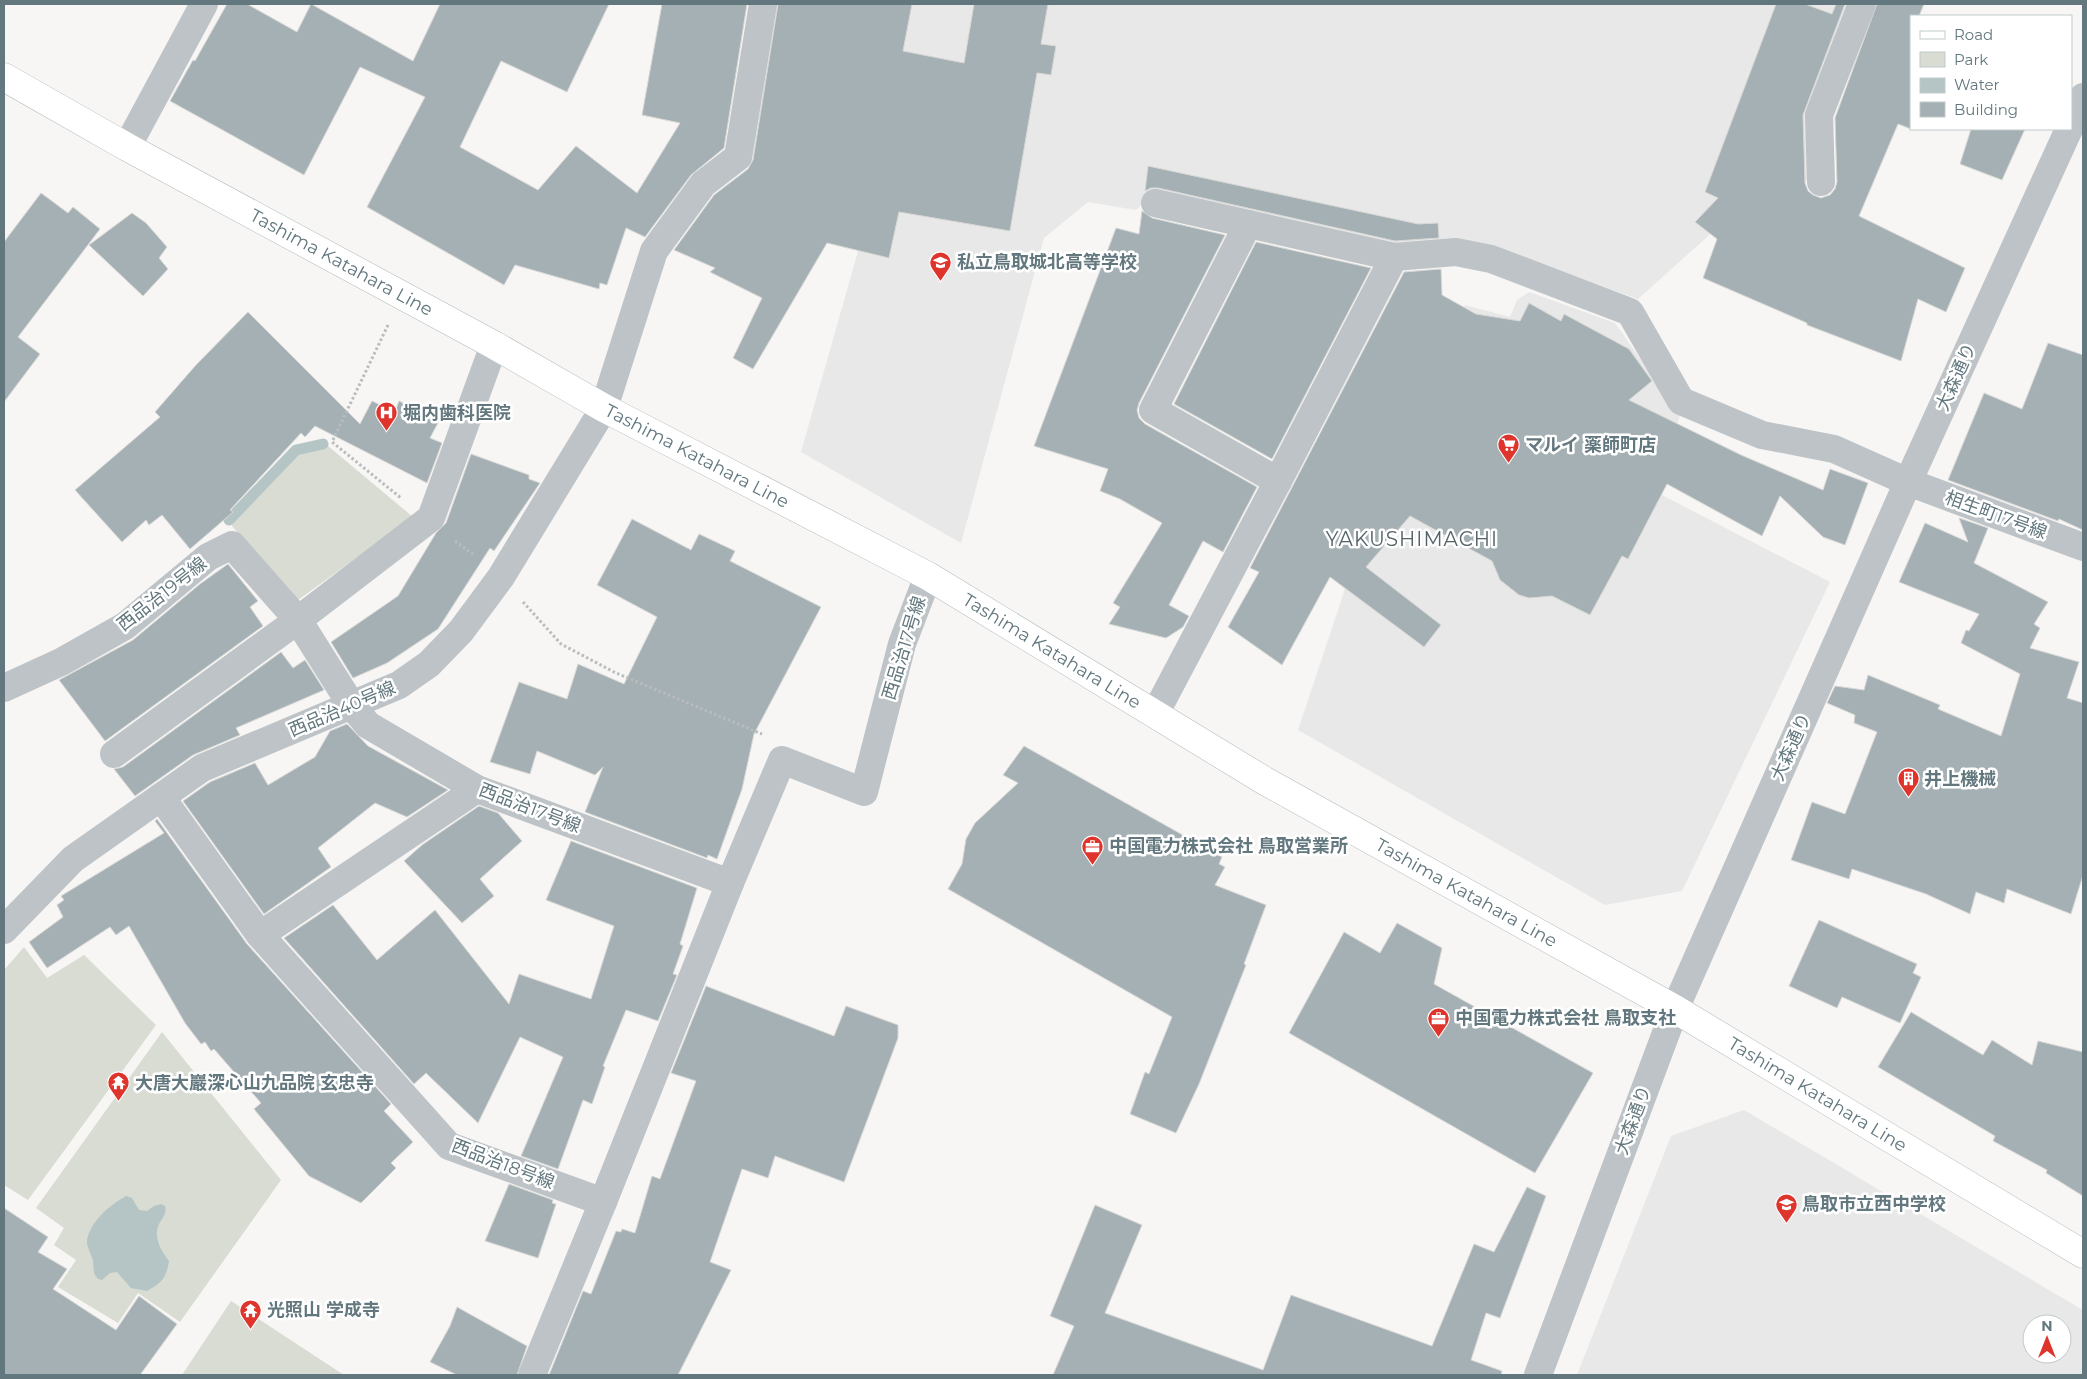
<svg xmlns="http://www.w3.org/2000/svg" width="2087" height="1379" viewBox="0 0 2087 1379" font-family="Montserrat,'Noto Sans JP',sans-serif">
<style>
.built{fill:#e7e8e7;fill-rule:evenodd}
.green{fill:#d8dcd3}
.water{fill:#b5c5c6}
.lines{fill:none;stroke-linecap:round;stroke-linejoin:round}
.stream{stroke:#b5c5c6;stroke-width:11}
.building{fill:#a4b0b3;stroke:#d8d8d6}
.secondary-casing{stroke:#b2b9bc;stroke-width:29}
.path{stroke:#b8bcbe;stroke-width:3;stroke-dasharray:2.5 2.5;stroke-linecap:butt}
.minor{stroke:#bdc3c6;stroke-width:28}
.tertiary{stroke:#bdc3c6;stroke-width:28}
.secondary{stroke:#fff;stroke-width:28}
.labels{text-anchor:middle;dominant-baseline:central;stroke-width:5;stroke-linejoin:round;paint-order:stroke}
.poi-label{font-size:18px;font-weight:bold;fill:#62777e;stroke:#fff;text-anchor:start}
.street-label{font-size:18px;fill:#62777e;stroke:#fff}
.quarter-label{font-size:20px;letter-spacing:1px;fill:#546469;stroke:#fff}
</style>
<rect width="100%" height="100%" fill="#f7f6f4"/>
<g class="built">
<path d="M773 4H1853L1812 184 1774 164 1706 238 1638 299 1539 264 1398 245 1154 193 1136 210 1088 202 1044 238 961 543 801 452 870 209 748 174Z"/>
<path d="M1529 292 1615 323 1680 415 1656 492 1830 582 1682 891 1605 905 1298 730 1344 592 1366 478 1465 305 1510 317 1517 300Z"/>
<path d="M1744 1110 2083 1310V1375H1577L1671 1136ZM2032 1324H2062V1354H2032Z"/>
</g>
<g class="green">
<path d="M328 446 413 517 298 600H292L229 522 297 453Z"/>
<path d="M24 947 47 978 84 955 156 1025 28 1200 4 1185V970Z"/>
<path d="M162 1032 281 1180 180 1322 138 1293 118 1323 58 1287 76 1260 54 1245 64 1228 36 1208Z"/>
<path d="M231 1301 344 1375H182Z"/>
</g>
<path class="water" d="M126 1196 132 1198 139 1210 147 1211 154 1206 161 1204 165 1206C167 1214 163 1217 159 1224 153 1238 161 1250 169 1261 166 1279 162 1282 147 1291L131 1288 117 1272 110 1273 102 1280 98 1279C92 1272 94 1269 93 1261 92 1255 87 1248 87 1242 88 1223 111 1204 126 1196Z"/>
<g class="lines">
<path class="stream" d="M229 520 296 450 323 444"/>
</g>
<g class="building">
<path d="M227 4H247L297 32 311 4 413 61 440 4H609L567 92 501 61 460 147 538 190 576 146 637 193 680 123 642 115 662 4H747L724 148 691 175 645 237 626 228 607 285 600 283 599 289 515 265 504 285 367 207 425 97 360 67 304 175 170 101 193 60 195 61Z"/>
<path d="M778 4H912L903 51 964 63 974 4H1048L1041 44 1056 46 1051 75 1037 73 1010 231 899 212 889 258 827 243 753 369 733 358 762 298 710 272 715 268 674 250 714 195 748 169 753 160Z"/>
<path d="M1776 4H1805L1832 14 1836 4H1845L1803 115 1805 183 1808 191 1813 195 1821 198 1830 195 1835 189 1837 182 1835 118 1877 4H1924L1919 16H1911V129L1898 124 1859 216 1965 268 1946 312 1918 299 1901 361 1807 325V323L1703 278 1717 239 1695 222 1718 198 1705 192Z"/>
<path d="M1971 129H2025L2002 180 1960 164Z"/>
<path d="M1148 166 1418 224 1438 223 1439 238 1395 241 1158 188H1151L1145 191Z"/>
<path d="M41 193 68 213 73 207 100 229 18 337 40 354 4 402V242Z"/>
<path d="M1142 211 1152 218 1225 235 1139 403 1137 410 1139 418 1145 424 1257 487 1223 552 1203 541 1169 605 1189 616 1183 627 1166 638 1109 624 1120 607 1113 603 1162 523 1120 499 1100 491 1108 469 1034 446 1116 228 1139 234Z"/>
<path d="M132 213 146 223 167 247 159 258 168 269 143 296 89 245Z"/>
<path d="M1256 242 1371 268 1272 459 1174 404Z"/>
<path d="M1441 269 1442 295 1476 314 1520 321 1529 303 1561 321 1564 314 1629 349 1652 381 1629 400 1741 455 1823 490 1830 469 1868 483 1845 545 1823 537 1780 496 1762 536 1667 484 1628 559 1622 556 1590 615 1552 596 1529 598 1519 595 1500 580 1492 561 1410 516 1366 567 1441 625 1424 647 1330 577 1282 665 1228 627 1259 572 1250 568 1404 272Z"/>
<path d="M248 312 360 424 372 401 395 412 399 401 439 421 430 438 442 443 427 483 315 426 305 437 301 433 230 510 233 512 190 549 162 515 149 525 146 520 122 542 75 490 160 417 155 412 196 365Z"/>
<path d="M2048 343 2083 355V530L2059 519 2058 521 1948 480 1984 393 2022 409Z"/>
<path d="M471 454 529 475V479L540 483 494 551 490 548 438 629 387 663 353 678 331 642 398 596 436 533 446 523Z"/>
<path d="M1959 518 1988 528 1974 563 2048 602 2034 624 2040 628 2030 648 2079 662 2067 698 2083 703V875L2071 914 2007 889 2004 903 1976 892 1970 914 1926 894 1852 869 1849 879 1791 860 1812 802 1845 814 1877 732 1854 723 1855 715 1827 703 1835 686 1864 690 1868 675 1940 705 1938 709 2001 736 2020 674 1961 643 1966 630 1969 631 1979 614 1899 582 1925 523 1968 542Z"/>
<path d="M632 519 691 550 699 534 735 551 730 561 821 607 754 734 742 789 717 859 708 855 707 858 585 812 603 767 595 775 537 751 530 774 490 762 519 682 567 699 578 664 624 684 657 617 597 585Z"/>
<path d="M228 564 258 601 250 607 263 626 105 741 59 680 133 640 200 584Z"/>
<path d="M281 652 293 668 305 660 324 690 236 728 240 735 193 755 135 796 114 769 123 767Z"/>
<path d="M347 724 368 746 448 790 407 817 375 803 318 848 331 867 264 914 183 801 210 782 255 763 268 785 315 757 330 731Z"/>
<path d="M1024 746 1222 857 1219 864 1225 867 1215 885 1266 905 1244 964 1246 965 1199 1084 1176 1133 1130 1114 1145 1072 1149 1074 1172 1017 948 889 962 864 966 839 975 823 1018 783 1003 775Z"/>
<path d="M479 806 498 813 522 841 480 879 494 896 462 923 404 861 422 845Z"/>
<path d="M157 819 247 944 391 1104 384 1111 413 1142 391 1163 396 1168 361 1203 309 1176 254 1109 261 1103 214 1049 211 1051 205 1042 201 1044 185 1023 129 926 116 935 110 927 47 968 29 942 63 917 57 905 64 900 61 896 164 833 155 821Z"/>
<path d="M571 841 697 888 680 944 683 946 673 974 677 975 658 1021 626 1010 603 1066 605 1067 592 1104 583 1100 558 1169 521 1156 563 1057 520 1037 478 1123 426 1073 414 1084 284 938 333 905 377 960 435 910 509 1004 519 974 591 999 614 926 546 900Z"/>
<path d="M1819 920 1917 964 1913 973 1921 977 1900 1023 1842 997 1837 1008 1789 986Z"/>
<path d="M1397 923 1442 948 1434 984 1593 1073 1535 1173 1289 1033 1344 932 1380 953Z"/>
<path d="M706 986 834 1036 846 1006 898 1025V1038L844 1182 775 1156 768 1178 742 1169 710 1262 731 1270 678 1375H549L583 1291 591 1294 616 1231 621 1232 622 1229 635 1233 652 1176 660 1179 696 1081 671 1073Z"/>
<path d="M1911 1012 1983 1055 1992 1040 2032 1065 2038 1041 2083 1052V1196L2046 1173 2047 1170 1993 1141 1995 1136 1878 1067Z"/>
<path d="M509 1184 553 1200 552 1203 556 1204 538 1258 485 1241Z"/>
<path d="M1527 1187 1546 1196 1500 1318 1486 1313 1471 1360 1502 1371 1501 1375H1053L1074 1326 1050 1316 1095 1205 1142 1225 1105 1313 1263 1370 1291 1295 1432 1346 1474 1244 1494 1252Z"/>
<path d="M4 1208 48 1237 38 1252 67 1269 53 1289 116 1330 139 1296 177 1324 140 1375H4Z"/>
<path d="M457 1307 527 1346 517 1375H457L430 1362 450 1326Z"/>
</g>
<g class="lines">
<defs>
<g id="secondary">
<path id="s1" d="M4 77 127 147 494 345 604 408 928 576 1265 781 1675 1009 2083 1254"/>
</g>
</defs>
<use href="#secondary" class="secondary-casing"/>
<g class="path">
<path d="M388 325 332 442 401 498"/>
<path d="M455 541 474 555"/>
<path d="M523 602 561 644 616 673 762 734"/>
</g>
<g class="minor">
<path d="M127 147 204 4"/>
<path d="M1821 182 1819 115 1862 4"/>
<path d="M1155 203 1394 257 1456 252 1491 259 1630 312 1681 401 1762 435 1834 449 1908 482 2083 547"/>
<path d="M494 345 431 518 298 620 352 706 368 725 477 789 730 883 782 760 864 792 902 644 928 576"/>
<path d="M1278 481 1394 257"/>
<path d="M4 688 61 662 125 626 208 557 232 545 298 620 114 754"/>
<path d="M1155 714 1278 481 1153 410 1248 224"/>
<path d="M477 789 260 935 449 1146 603 1202 730 883"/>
<path d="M161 797 260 935"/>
<path d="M4 930 73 859 202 768 399 685 429 664 461 631 501 577 604 408 654 251 703 184 738 157 763 4"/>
<path d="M532 1375 603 1202"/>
</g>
<g class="tertiary">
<path d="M2071 124 2083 97"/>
<path d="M1538 1375 1675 1009 1908 482 2069 129"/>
</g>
<use href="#secondary" class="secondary"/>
</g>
<defs>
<symbol id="school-pin" viewBox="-11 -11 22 30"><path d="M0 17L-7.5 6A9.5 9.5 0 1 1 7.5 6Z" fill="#de342c" stroke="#fff"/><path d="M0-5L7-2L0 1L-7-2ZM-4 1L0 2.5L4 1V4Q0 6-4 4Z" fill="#fff"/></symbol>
<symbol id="hospital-pin" viewBox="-11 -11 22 30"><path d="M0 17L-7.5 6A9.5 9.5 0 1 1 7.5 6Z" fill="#de342c" stroke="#fff"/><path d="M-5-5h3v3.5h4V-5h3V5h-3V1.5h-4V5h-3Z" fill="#fff"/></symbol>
<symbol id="supermarket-pin" viewBox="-11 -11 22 30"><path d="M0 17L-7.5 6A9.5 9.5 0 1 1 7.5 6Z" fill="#de342c" stroke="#fff"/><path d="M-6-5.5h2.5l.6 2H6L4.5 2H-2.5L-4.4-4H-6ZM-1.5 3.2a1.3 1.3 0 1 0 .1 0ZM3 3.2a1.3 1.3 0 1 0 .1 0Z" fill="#fff"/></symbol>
<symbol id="building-pin" viewBox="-11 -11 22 30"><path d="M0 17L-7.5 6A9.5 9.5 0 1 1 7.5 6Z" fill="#de342c" stroke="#fff"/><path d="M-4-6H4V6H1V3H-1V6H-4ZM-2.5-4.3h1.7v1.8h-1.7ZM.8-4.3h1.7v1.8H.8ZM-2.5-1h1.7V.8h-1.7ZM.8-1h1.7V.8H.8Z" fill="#fff"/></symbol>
<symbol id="office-pin" viewBox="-11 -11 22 30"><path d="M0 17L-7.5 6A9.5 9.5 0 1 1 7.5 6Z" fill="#de342c" stroke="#fff"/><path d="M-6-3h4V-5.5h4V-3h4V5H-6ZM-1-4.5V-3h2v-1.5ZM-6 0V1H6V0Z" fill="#fff"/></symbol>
<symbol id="temple-pin" viewBox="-11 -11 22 30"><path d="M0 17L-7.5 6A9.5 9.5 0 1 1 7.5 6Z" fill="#de342c" stroke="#fff"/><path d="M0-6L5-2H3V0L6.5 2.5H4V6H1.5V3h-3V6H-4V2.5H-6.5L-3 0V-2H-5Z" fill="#fff"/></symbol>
</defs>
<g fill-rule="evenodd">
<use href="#school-pin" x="928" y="250" width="25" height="34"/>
<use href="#hospital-pin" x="374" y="400" width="25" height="34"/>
<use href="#supermarket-pin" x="1496" y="432" width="25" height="34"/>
<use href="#building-pin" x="1896" y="766" width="25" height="34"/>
<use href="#office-pin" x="1080" y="834" width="25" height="34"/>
<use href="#office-pin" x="1426" y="1006" width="25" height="34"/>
<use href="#temple-pin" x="106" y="1070" width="25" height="34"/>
<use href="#school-pin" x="1774" y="1192" width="25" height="34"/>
<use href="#temple-pin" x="238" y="1298" width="25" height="34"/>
</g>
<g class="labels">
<g class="poi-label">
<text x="957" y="262">私立鳥取城北高等学校</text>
<text x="403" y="413">堀内歯科医院</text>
<text x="1525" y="445">マルイ 薬師町店</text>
<text x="1924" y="779">井上機械</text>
<text x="1109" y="846">中国電力株式会社 鳥取営業所</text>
<text x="1455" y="1018">中国電力株式会社 鳥取支社</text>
<text x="135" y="1083">大唐大巖深心山九品院 玄忠寺</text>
<text x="1802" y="1204">鳥取市立西中学校</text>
<text x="267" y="1310">光照山 学成寺</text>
</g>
<g class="street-label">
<text stroke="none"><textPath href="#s1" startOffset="385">Tashima Katahara Line</textPath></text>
<text transform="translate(1956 377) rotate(-66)">大森通り</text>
<text stroke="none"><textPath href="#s1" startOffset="790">Tashima Katahara Line</textPath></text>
<text transform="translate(1996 515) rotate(20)">相生町17号線</text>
<text transform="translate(162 594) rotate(-38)">西品治19号線</text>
<text transform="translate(904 648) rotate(-73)">西品治17号線</text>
<text stroke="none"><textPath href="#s1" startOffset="1195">Tashima Katahara Line</textPath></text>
<text transform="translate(342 709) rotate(-23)">西品治40号線</text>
<text transform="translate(1791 747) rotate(-66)">大森通り</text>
<text transform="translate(530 808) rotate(21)">西品治17号線</text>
<text stroke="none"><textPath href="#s1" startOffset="1675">Tashima Katahara Line</textPath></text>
<text stroke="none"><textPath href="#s1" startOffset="2080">Tashima Katahara Line</textPath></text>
<text transform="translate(1633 1120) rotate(-70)">大森通り</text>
<text transform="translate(503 1164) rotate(21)">西品治18号線</text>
</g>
<g class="quarter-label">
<text x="1412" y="539">YAKUSHIMACHI</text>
</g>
</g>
<rect width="2087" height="1379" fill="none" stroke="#62777e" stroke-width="10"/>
<rect x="1910" y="15" width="162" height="115" fill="#ffffff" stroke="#c0c9cb"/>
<rect x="1920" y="31" width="25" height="8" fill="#ffffff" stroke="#c0c9cb"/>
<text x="1954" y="40" font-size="15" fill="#62777e">Road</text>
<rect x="1920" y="52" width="25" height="15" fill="#d8dcd3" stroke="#c0c9cb"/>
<text x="1954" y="65" font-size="15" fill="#62777e">Park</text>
<rect x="1920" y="78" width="25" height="15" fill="#b5c5c6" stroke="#c0c9cb"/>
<text x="1954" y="90" font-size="15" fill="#62777e">Water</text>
<rect x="1920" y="102" width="25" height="15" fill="#a4b0b3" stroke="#c0c9cb"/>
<text x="1954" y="115" font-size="15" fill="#62777e">Building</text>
<g transform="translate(2047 1339)"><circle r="24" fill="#ffffff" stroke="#c0c9cb"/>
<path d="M0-4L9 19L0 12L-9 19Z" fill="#de342c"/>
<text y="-8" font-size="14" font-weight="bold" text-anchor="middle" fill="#62777e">N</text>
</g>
</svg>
